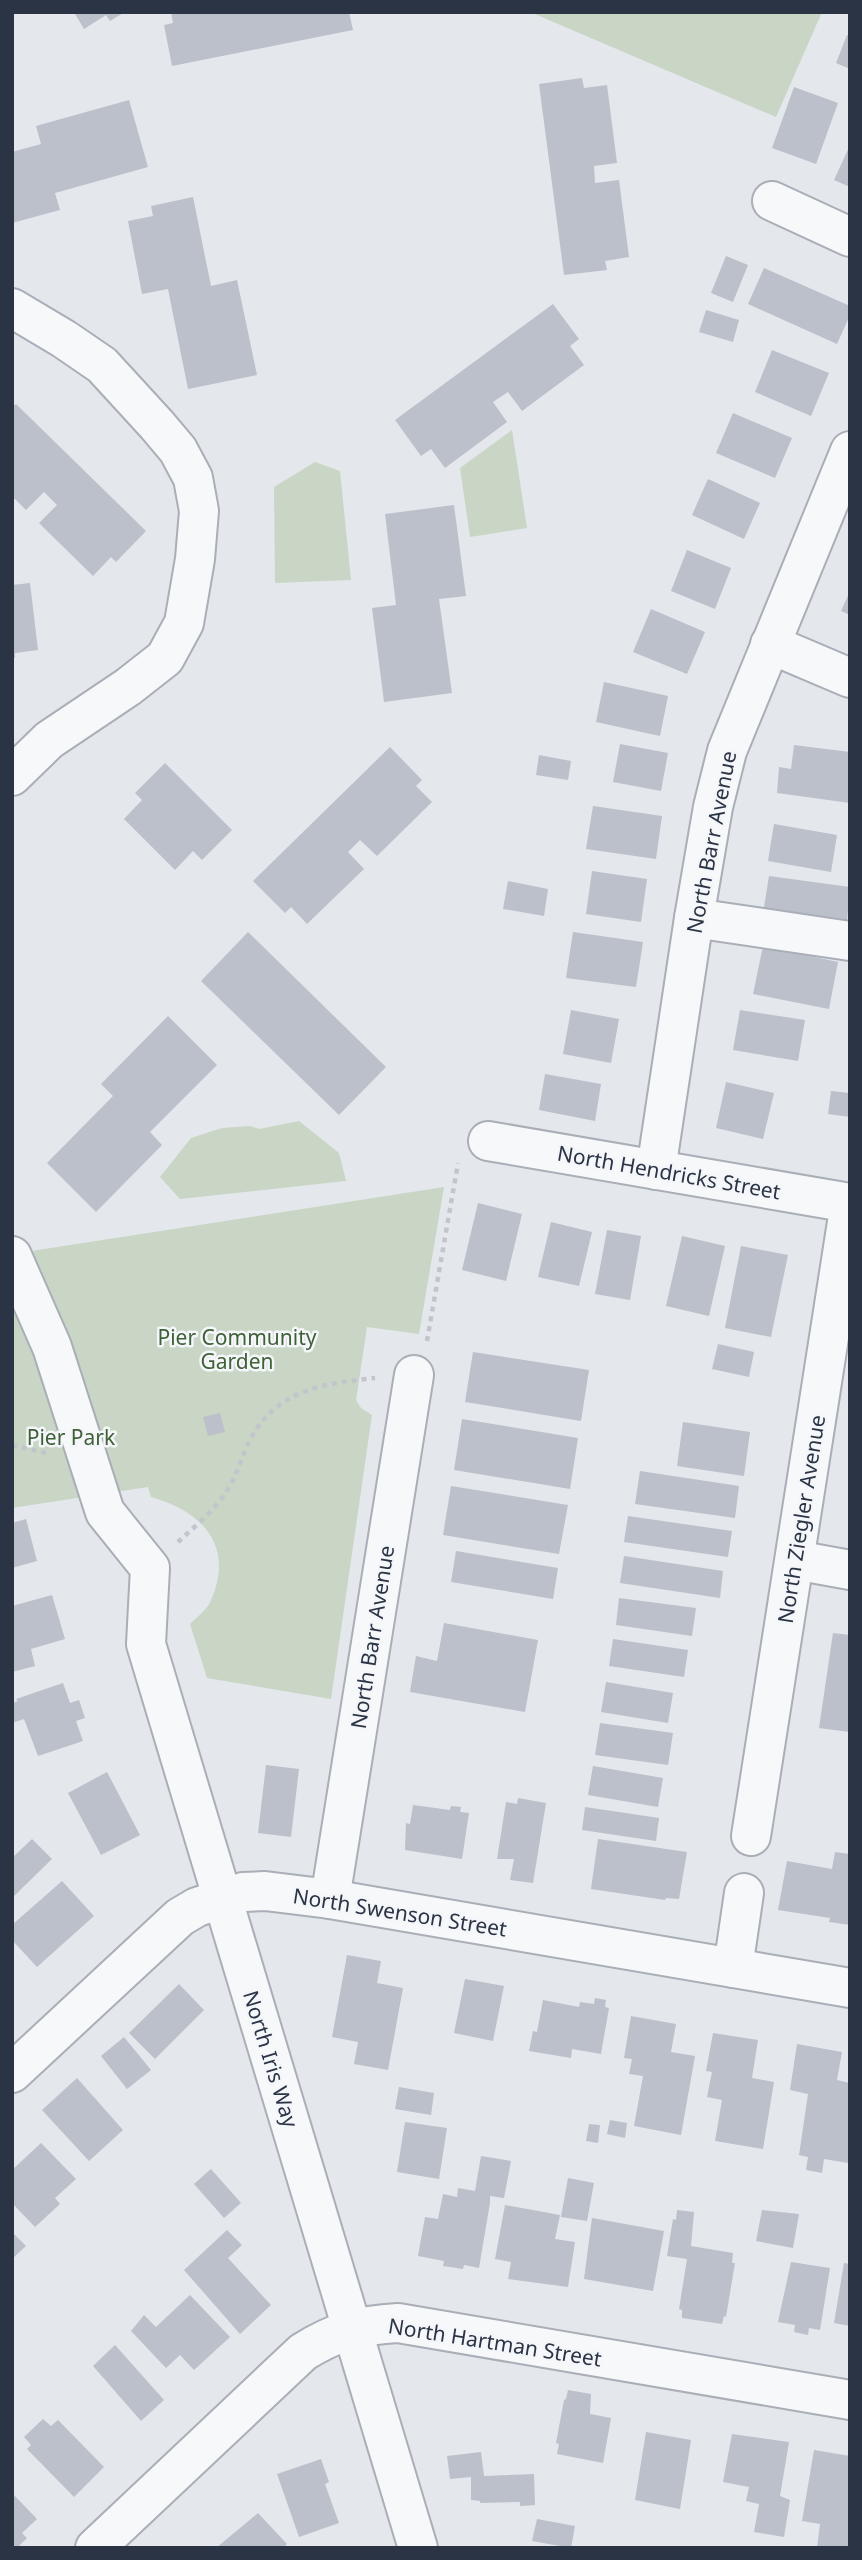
<svg xmlns="http://www.w3.org/2000/svg" width="862" height="2560" viewBox="0 0 862 2560" font-family="'Noto Sans',sans-serif">
<style>
.green{fill:#c9d6c5}
.building{fill:#bbc0ca}
.lines{fill:none;stroke-linecap:round;stroke-linejoin:round}
.minor-casing{stroke:#a9aeb7;stroke-width:42}
.path{stroke:#c2c5cb;stroke-width:4.5;stroke-dasharray:5 5;stroke-linecap:butt}
.minor{stroke:#f7f8fa;stroke-width:38}
.labels{text-anchor:middle;dominant-baseline:central;stroke-width:5;stroke-linejoin:round;paint-order:stroke}
.street-label{font-size:21px;fill:#2b3445;stroke:#f4f6f9}
.park-label{font-size:21px;fill:#3f6138;stroke:#f4f6f9}
</style>
<rect width="100%" height="100%" fill="#e4e7ec"/>
<g class="green">
<path d="M530 12H822L776 117Z"/>
<path d="M512 430 527 528 470 537 460 468Z"/>
<path d="M315 462 340 471 351 580 275 583 274 487Z"/>
<path d="M299 1121 339 1153 346 1181 180 1199 160 1177 191 1138 222 1128 250 1126 259 1129Z"/>
<path d="M444 1187 419 1334 367 1327 356 1400 361 1408 372 1415 331 1699 207 1678 190 1624C197 1617 208 1609 211 1600 235 1546 202 1511 151 1497L148 1487 12 1508V1254Z"/>
</g>
<g class="building">
<path d="M74 12H125L110 21 106 15 84 29Z"/>
<path d="M171 12H349L353 30 172 66 164 25 173 23Z"/>
<path d="M847 35 850 36V69L836 63Z"/>
<path d="M582 78 584 88 607 85 617 163 594 166 595 183 619 180 629 257 605 261 607 270 564 275 539 84Z"/>
<path d="M794 87 838 103 816 164 772 148Z"/>
<path d="M129 100 148 167 55 193 60 210 12 223V152L41 144 36 126Z"/>
<path d="M850 145V187L834 180Z"/>
<path d="M193 197 211 286 237 280 257 375 188 389 168 289 142 294 128 221 153 216 151 206Z"/>
<path d="M726 256 748 265 733 302 711 293Z"/>
<path d="M764 268 850 306V315L837 344 748 304Z"/>
<path d="M553 304 579 339 570 346 584 365 522 411 508 392 493 402 507 422 445 468 431 449 421 456 395 420Z"/>
<path d="M706 310 739 320 733 342 699 332Z"/>
<path d="M772 350 829 373 811 416 755 392Z"/>
<path d="M16 404 146 531 116 562 111 557 93 576 39 523 57 505 44 492 26 510 12 496V407Z"/>
<path d="M733 413 792 438 775 478 716 453Z"/>
<path d="M708 479 760 503 744 539 692 515Z"/>
<path d="M454 505 466 596 439 599 452 693 384 702 372 608 396 605 385 514Z"/>
<path d="M687 550 731 568 715 609 671 591Z"/>
<path d="M30 583 38 650 15 653V658H12V585Z"/>
<path d="M850 591V615L841 611Z"/>
<path d="M651 609 705 632 687 674 633 652Z"/>
<path d="M604 682 668 696 660 736 596 722Z"/>
<path d="M620 744 668 753 661 791 613 782Z"/>
<path d="M794 745 850 752V803L777 793 779 767 791 769Z"/>
<path d="M390 747 422 780 416 786 432 802 377 856 360 840 348 852 364 869 307 924 291 907 285 913 253 881Z"/>
<path d="M539 755 571 761 568 780 536 775Z"/>
<path d="M165 763 232 830 202 860 193 851 175 870 124 819 142 800 135 793Z"/>
<path d="M593 806 662 816 656 859 586 849Z"/>
<path d="M774 824 837 835 831 872 768 861Z"/>
<path d="M592 871 647 879 641 922 586 914Z"/>
<path d="M769 876 850 887 846 932 762 920Z"/>
<path d="M508 881 548 889 544 916 503 909Z"/>
<path d="M248 932 386 1067 339 1115 201 981Z"/>
<path d="M573 932 643 942 636 987 566 978Z"/>
<path d="M763 946 838 962 829 1009 753 994Z"/>
<path d="M571 1010 619 1019 611 1063 563 1054Z"/>
<path d="M740 1010 805 1020 798 1061 733 1050Z"/>
<path d="M168 1016 217 1065 150 1132 162 1145 96 1212 47 1163 113 1096 101 1084Z"/>
<path d="M545 1074 601 1084 595 1121 539 1110Z"/>
<path d="M726 1082 774 1093 763 1139 716 1128Z"/>
<path d="M831 1091 850 1093V1117L828 1114Z"/>
<path d="M478 1203 522 1214 506 1281 462 1270Z"/>
<path d="M551 1222 592 1232 579 1286 538 1277Z"/>
<path d="M607 1230 641 1236 630 1300 595 1294Z"/>
<path d="M682 1236 725 1246 709 1316 666 1306Z"/>
<path d="M741 1246 788 1255 771 1337 725 1328Z"/>
<path d="M718 1344 754 1352 749 1377 712 1369Z"/>
<path d="M473 1352 589 1370 581 1421 465 1402Z"/>
<path d="M220 1413 225 1432 208 1436 203 1417Z"/>
<path d="M462 1419 578 1438 570 1489 454 1470Z"/>
<path d="M683 1422 750 1432 744 1476 677 1466Z"/>
<path d="M640 1471 739 1486 735 1518 635 1504Z"/>
<path d="M451 1486 568 1505 559 1554 443 1535Z"/>
<path d="M628 1516 732 1531 728 1557 624 1542Z"/>
<path d="M26 1519 37 1561 12 1568V1523Z"/>
<path d="M456 1551 558 1568 553 1599 451 1582Z"/>
<path d="M624 1556 723 1571 720 1598 620 1583Z"/>
<path d="M52 1595 65 1639 31 1649 35 1666 12 1672V1606Z"/>
<path d="M619 1598 696 1608 692 1636 616 1625Z"/>
<path d="M444 1623 538 1640 525 1712 410 1692 416 1656 437 1661Z"/>
<path d="M833 1633 850 1635V1732L819 1728Z"/>
<path d="M613 1639 688 1650 684 1677 609 1666Z"/>
<path d="M606 1682 673 1693 668 1723 601 1712Z"/>
<path d="M63 1683 70 1703 79 1700 85 1718 76 1721 83 1741 38 1756 24 1719 12 1723V1703L18 1701 16 1699Z"/>
<path d="M600 1723 673 1733 668 1765 595 1755Z"/>
<path d="M266 1765 299 1769 291 1837 258 1833Z"/>
<path d="M593 1766 663 1778 658 1807 588 1795Z"/>
<path d="M107 1772 140 1835 101 1855 68 1793Z"/>
<path d="M518 1798 546 1803 533 1883 510 1880 514 1859H497L506 1802 517 1804Z"/>
<path d="M413 1805 450 1810 451 1806 461 1807 460 1812 469 1813 462 1859 405 1850 406 1823 410 1824Z"/>
<path d="M585 1807 659 1818 656 1841 582 1830Z"/>
<path d="M32 1839 52 1859 12 1898V1858Z"/>
<path d="M598 1839 687 1852 679 1899 666 1898 665 1900 591 1889Z"/>
<path d="M835 1852 850 1854V1925L829 1922 830 1918 778 1910 787 1861 832 1869Z"/>
<path d="M62 1881 94 1916 37 1967 12 1940V1925Z"/>
<path d="M347 1955 381 1961 377 1983 403 1988 388 2070 354 2064 358 2042 332 2037Z"/>
<path d="M465 1979 504 1986 493 2041 454 2033Z"/>
<path d="M179 1984 204 2010 155 2059 129 2033Z"/>
<path d="M595 1998 606 2000 605 2007 609 2008 601 2054 572 2049 571 2058 529 2051 533 2031 537 2032 543 2000 579 2007 580 2002 594 2004Z"/>
<path d="M631 2016 676 2024 671 2052 695 2056 681 2135 634 2126 643 2076 629 2074 632 2059 624 2058Z"/>
<path d="M713 2033 758 2040 752 2078 774 2082 763 2149 715 2141 722 2100 707 2097 712 2072 706 2071Z"/>
<path d="M124 2037 151 2070 127 2089 101 2056Z"/>
<path d="M797 2044 842 2052 837 2080 850 2083 848 2163 824 2159 822 2173 806 2170 808 2157 799 2155 808 2094 790 2090Z"/>
<path d="M77 2078 123 2130 89 2161 42 2110Z"/>
<path d="M399 2087 434 2093 431 2115 395 2109Z"/>
<path d="M610 2120 627 2123 625 2138 607 2134Z"/>
<path d="M405 2122 447 2128 439 2179 397 2172Z"/>
<path d="M589 2124 600 2125 598 2143 586 2141Z"/>
<path d="M41 2143 76 2179 55 2198 60 2204 35 2227 12 2203V2170Z"/>
<path d="M481 2156 511 2161 504 2198 490 2196V2203L479 2268 464 2265 463 2269 443 2266 444 2261 418 2256 425 2217 438 2219 443 2194 457 2197 458 2188 475 2191Z"/>
<path d="M211 2169 241 2203 224 2218 194 2184Z"/>
<path d="M568 2178 594 2183 587 2221 561 2217Z"/>
<path d="M505 2205 560 2215 555 2239 575 2242 568 2287 508 2279 511 2262 495 2259Z"/>
<path d="M677 2210 694 2212 691 2246 733 2253 732 2263H735L726 2317 724 2316 722 2324 682 2318V2310L679 2309 687 2259 667 2256 673 2219 676 2220Z"/>
<path d="M762 2210 799 2214 793 2248 756 2241Z"/>
<path d="M592 2218 664 2231 653 2291 584 2279Z"/>
<path d="M227 2230 242 2245 228 2258 271 2305 240 2334 184 2270Z"/>
<path d="M12 2232 26 2246 12 2259Z"/>
<path d="M791 2262 830 2268 820 2330 809 2328 808 2335 794 2332 795 2325 778 2322Z"/>
<path d="M844 2263 850 2264V2326L834 2323Z"/>
<path d="M190 2295 230 2337 194 2370 180 2355 166 2368 131 2331 144 2315 156 2327Z"/>
<path d="M115 2345 164 2400 141 2421 93 2366Z"/>
<path d="M568 2390 591 2394 590 2414 611 2418 603 2463 557 2454 559 2444 556 2443 564 2400 566 2399Z"/>
<path d="M43 2419 51 2426 58 2420 104 2467 74 2497 27 2449 31 2445 24 2437Z"/>
<path d="M646 2432 691 2440 680 2509 635 2500Z"/>
<path d="M732 2434 789 2442 780 2496 790 2500 784 2537 754 2532 759 2504 746 2501 749 2487 723 2482Z"/>
<path d="M814 2450 850 2456V2548H817L820 2524 802 2521Z"/>
<path d="M481 2452 484 2476 534 2474 535 2505 520 2506V2502L480 2503V2501L471 2500V2477L450 2479 447 2456Z"/>
<path d="M321 2459 329 2482 325 2484 339 2523 299 2537 277 2474Z"/>
<path d="M12 2493 37 2519 22 2533 27 2538 17 2548 12 2543Z"/>
<path d="M258 2513 287 2544 283 2548H216Z"/>
<path d="M537 2519 575 2526 571 2548 532 2541Z"/>
</g>
<g class="lines">
<defs>
<g id="minor">
<path d="M772 201 850 237"/>
<path d="M12 308 64 339 102 365 157 425 178 450 193 478 199 511 195 559 184 623 165 658 128 687 49 740 12 776"/>
<path d="M770 644 850 678"/>
<path d="M694 918 850 941"/>
<path d="M488 1141 850 1203 751 1836"/>
<path d="M656 1170 694 918 713 807 727 751 850 451"/>
<path d="M12 1256 52 1347 105 1512 150 1568 146 1644 418 2548"/>
<path d="M795 1560 850 1570"/>
<path d="M330 1899 414 1375"/>
<path d="M733 1968 744 1893"/>
<path d="M12 2073 180 1917 197 1907 243 1892 265 1891 330 1899 850 1988"/>
<path d="M95 2548 303 2352C335 2332 359 2325 398 2323L850 2400"/>
</g>
</defs>
<use href="#minor" class="minor-casing"/>
<g class="path">
<path d="M427 1341 458 1163"/>
<path d="M12 1445 46 1453"/>
<path d="M178 1542C194 1527 214 1511 226 1492 238 1475 241 1456 251 1438 277 1390 325 1383 375 1378"/>
</g>
<use href="#minor" class="minor"/>
</g>
<g class="labels">
<g class="street-label">
<text transform="translate(711 842) rotate(-79)">North Barr Avenue</text>
<text transform="translate(669 1172) rotate(10)">North Hendricks Street</text>
<text transform="translate(801 1519) rotate(-81)">North Ziegler Avenue</text>
<text transform="translate(372 1637) rotate(-81)">North Barr Avenue</text>
<text transform="translate(400 1912) rotate(9)">North Swenson Street</text>
<text transform="translate(271 2059) rotate(73)">North Iris Way</text>
<text transform="translate(495 2342) rotate(9)">North Hartman Street</text>
</g>
<g class="park-label">
<text x="237" y="1337">Pier Community<tspan x="237" dy="24">Garden</tspan></text>
<text x="71" y="1437">Pier Park</text>
</g>
</g>
<rect width="862" height="2560" fill="none" stroke="#2b3445" stroke-width="28"/>
</svg>
